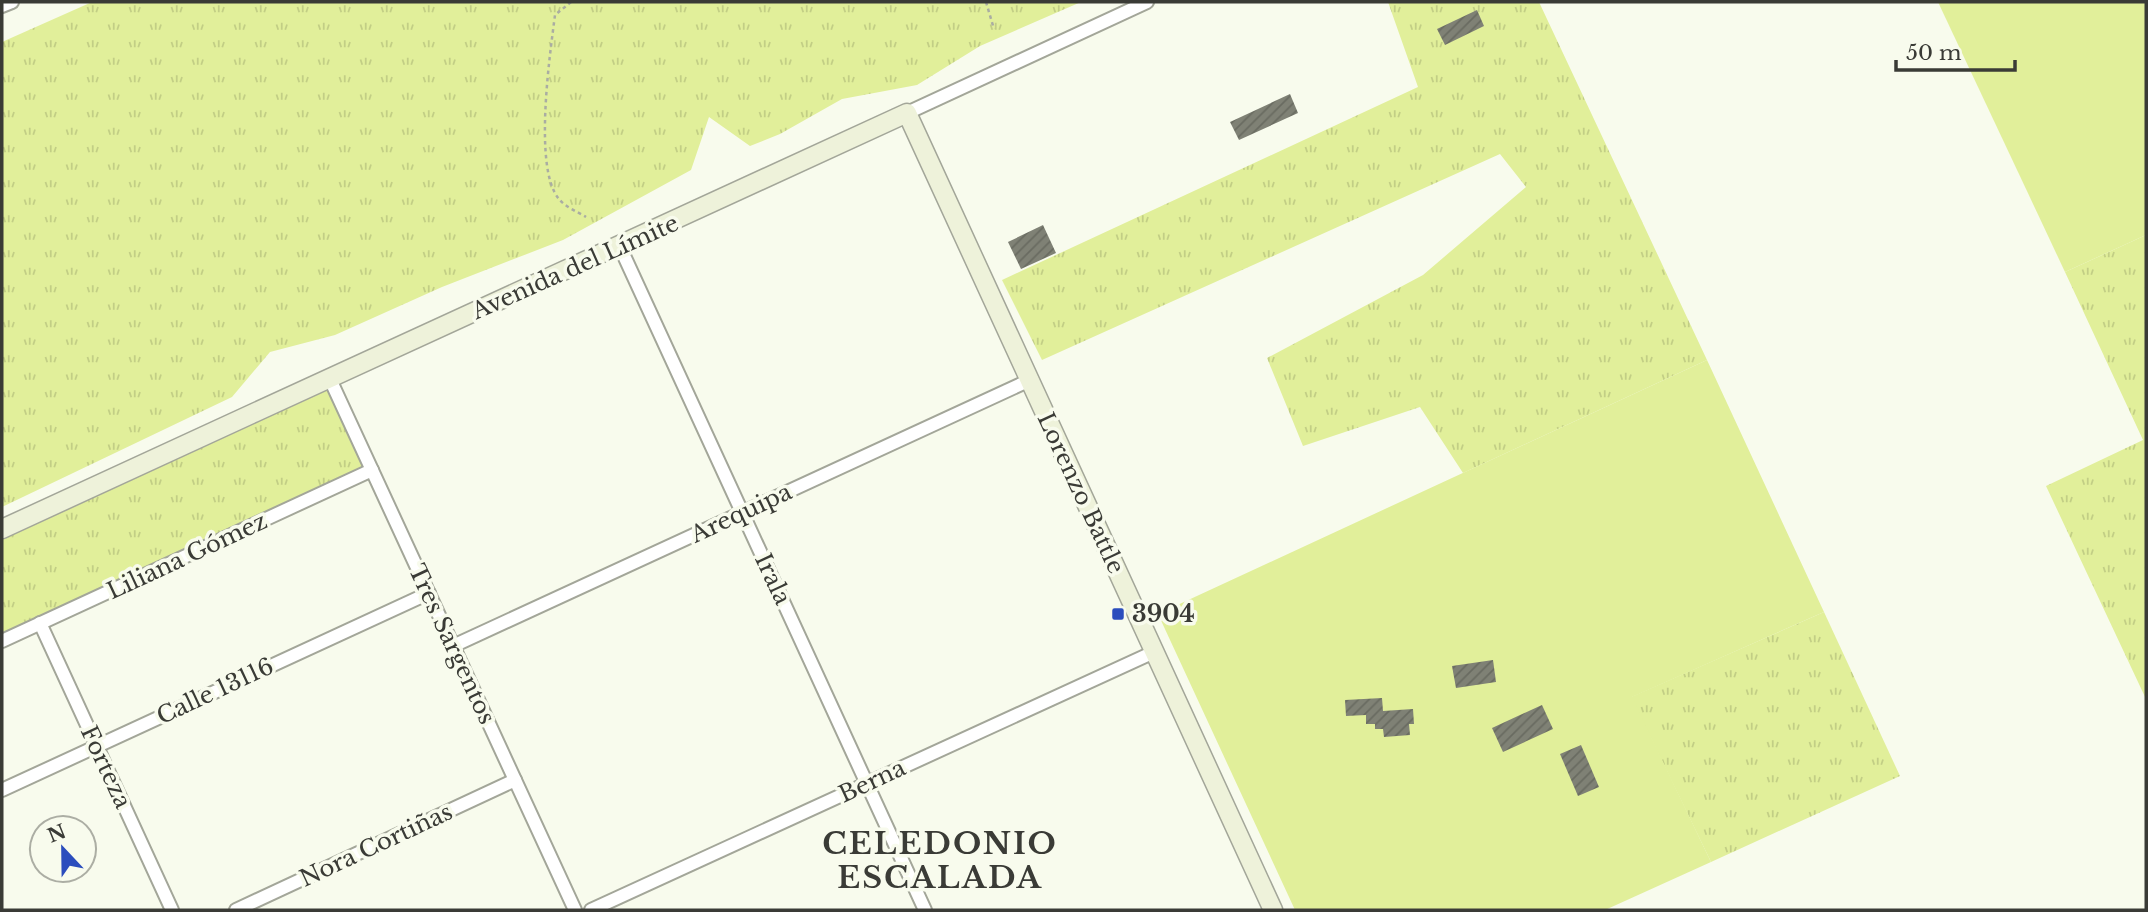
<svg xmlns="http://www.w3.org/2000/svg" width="2148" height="912" viewBox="0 0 2148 912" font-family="'Libre Baskerville',serif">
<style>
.grass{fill:url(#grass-tufts)}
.garden{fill:#e1ef9a}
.building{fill:url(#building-hatch)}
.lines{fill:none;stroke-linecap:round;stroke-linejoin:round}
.street-casing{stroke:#a3a699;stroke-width:16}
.secondary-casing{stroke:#a3a699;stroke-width:21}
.path{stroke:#aaada2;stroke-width:2.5;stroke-dasharray:3.5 3.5;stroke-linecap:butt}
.street{stroke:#fff;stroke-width:12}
.secondary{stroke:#eef2da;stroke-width:18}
.poi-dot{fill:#2b4dbd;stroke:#f8fbed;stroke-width:2.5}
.labels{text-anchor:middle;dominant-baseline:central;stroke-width:7;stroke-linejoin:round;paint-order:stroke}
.street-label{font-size:23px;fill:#3a3b36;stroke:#f8fbed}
.poi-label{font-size:23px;font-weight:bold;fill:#3a3b36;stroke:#f8fbed;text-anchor:start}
.district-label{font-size:30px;font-weight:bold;letter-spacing:2px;fill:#3a3b36;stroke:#f8fbed}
</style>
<defs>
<pattern id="grass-tufts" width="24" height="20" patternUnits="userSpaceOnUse" patternTransform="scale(1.75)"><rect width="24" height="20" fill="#e1ef9a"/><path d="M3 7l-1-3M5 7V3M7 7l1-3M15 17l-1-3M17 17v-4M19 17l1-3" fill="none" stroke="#c2ce85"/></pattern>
<pattern id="building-hatch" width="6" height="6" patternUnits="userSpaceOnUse" patternTransform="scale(1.75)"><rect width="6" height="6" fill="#7f8175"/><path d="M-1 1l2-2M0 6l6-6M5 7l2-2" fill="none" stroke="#696b61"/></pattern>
</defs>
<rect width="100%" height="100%" fill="#f8fbed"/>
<g class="grass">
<path d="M92 2H1081L980 46 917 85 842 99 780 134 750 146 709 117 691 170 563 240 442 287 335 335 270 352 232 397 2 507V42Z"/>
<path d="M1388 2H1539L1707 360 1463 473 1420 407 1303 446 1267 358 1423 275 1526 187 1500 154 1042 360 1002 280 1418 87Z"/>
<path d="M2146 235V699L2046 486 2143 440 2065 272Z"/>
<path d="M329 377 372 470 2 641V529Z"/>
<path d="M1824 612 1900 776 1711 862 1631 697Z"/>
</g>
<g class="garden">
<path d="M1938 2H2146V235L2065 272Z"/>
<path d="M1707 360 1824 612 1632 697 1711 862 1605 910H1295L1158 614Z"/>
</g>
<g class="building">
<path d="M1477 10 1484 26 1445 45 1437 29Z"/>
<path d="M1290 94 1298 113 1239 140 1230 122Z"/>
<path d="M1043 225 1056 253 1021 269 1008 242Z"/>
<path d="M1493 660 1496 682 1456 688 1452 666Z"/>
<path d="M1382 698 1383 711 1413 709 1414 724H1409L1410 735 1384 737 1383 729H1375V724H1366V715L1346 716 1345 700Z"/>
<path d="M1542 705 1553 729 1503 752 1492 728Z"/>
<path d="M1581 745 1599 787 1578 796 1560 754Z"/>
</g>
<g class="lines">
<defs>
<g id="street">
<path d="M2 6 12 2"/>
<path d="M907 113 1147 2"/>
<path d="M620 247 925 910"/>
<path d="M329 377 575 910"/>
<path d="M40 623 172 910"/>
<path d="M2 641 372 470"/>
<path d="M453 646 1030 380"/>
<path d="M2 790 429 593"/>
<path d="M236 910 515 780"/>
<path d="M591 910 1154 652"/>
</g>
<path id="secondary" d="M2 529C303 389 606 254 907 113L1273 910"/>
</defs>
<use href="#street" class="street-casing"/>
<use href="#secondary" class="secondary-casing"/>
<g class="path">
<path d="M571 2 555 15C550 54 533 169 559 199 565 207 578 212 586 217"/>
<path d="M986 2 994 29"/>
</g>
<use href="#street" class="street"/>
<use href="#secondary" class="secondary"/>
</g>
<rect class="poi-dot" x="1111" y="607" width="14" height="14" rx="3.5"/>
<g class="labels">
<g class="street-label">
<text transform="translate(575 267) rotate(-24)">Avenida del Límite</text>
<text transform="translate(1081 493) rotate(65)">Lorenzo Battle</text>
<text transform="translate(741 513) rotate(-25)">Arequipa</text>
<text transform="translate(187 556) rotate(-25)">Liliana Gómez</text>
<text transform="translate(773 579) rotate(65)">Irala</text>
<text transform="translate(452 644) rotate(65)">Tres Sargentos</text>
<text transform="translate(215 691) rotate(-25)">Calle 13116</text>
<text transform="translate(106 767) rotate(65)">Forteza</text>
<text transform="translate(872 781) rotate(-25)">Berna</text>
<text transform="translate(376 845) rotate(-25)">Nora Cortiñas</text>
</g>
<g class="poi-label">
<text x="1132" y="614">3904</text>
</g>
<g class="district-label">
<text x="940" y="843">CELEDONIO<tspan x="940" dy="34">ESCALADA</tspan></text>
</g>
</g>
<rect width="2148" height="912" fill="none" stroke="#3a3b36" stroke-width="7"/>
<g transform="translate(63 849) rotate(338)"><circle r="33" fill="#f8fbed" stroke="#acaea4" stroke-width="2"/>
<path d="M0-5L12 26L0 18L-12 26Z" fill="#2b4dbd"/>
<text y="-10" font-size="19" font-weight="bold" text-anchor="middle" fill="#3a3b36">N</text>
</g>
<path d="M1896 60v10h119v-10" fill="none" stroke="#3a3b36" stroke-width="3.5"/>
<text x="1906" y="60" font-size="21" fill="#3a3b36" stroke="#f8fbed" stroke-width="5" paint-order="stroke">50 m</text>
</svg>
